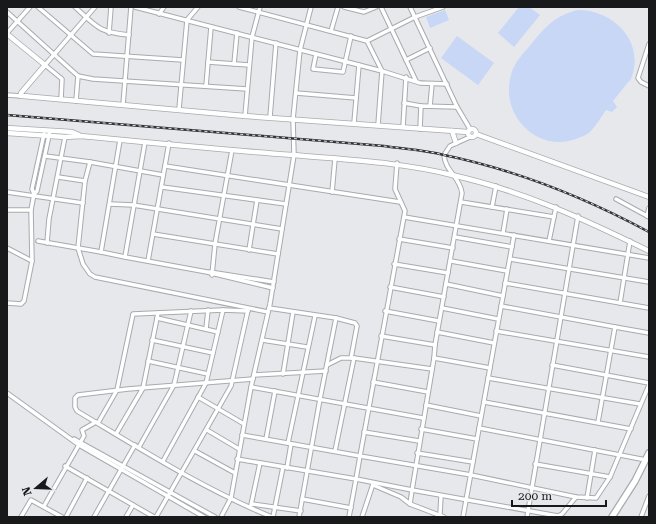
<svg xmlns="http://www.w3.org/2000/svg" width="656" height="524" viewBox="0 0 656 524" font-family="'Roboto Serif',serif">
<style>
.green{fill:#c8d7f6}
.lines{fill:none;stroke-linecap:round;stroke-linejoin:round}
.minor-casing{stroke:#a8aaaf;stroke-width:5.5}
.tertiary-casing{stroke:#a8aaaf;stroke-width:6}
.primary-casing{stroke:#a8aaaf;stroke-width:8}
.minor{stroke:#fff;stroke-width:3.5}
.tertiary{stroke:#fff;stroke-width:4.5}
.primary{stroke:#fff;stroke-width:5.5}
.rail-casing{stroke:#313334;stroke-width:2.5}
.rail{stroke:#e6e8ec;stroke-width:1;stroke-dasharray:3;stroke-linecap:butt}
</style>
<rect width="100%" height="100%" fill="#e6e8ec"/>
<g class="green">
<path d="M519 7H529L540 15 514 47 498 33Z"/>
<path d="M445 10 449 20 430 28 426 17Z"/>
<path d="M578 10C615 10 647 44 630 81H629L613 101 617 107 612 112 606 110C601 117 596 126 590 132 585 136 578 138 573 140 534 151 500 113 511 75 514 62 524 53 532 43 546 26 556 15 578 10Z"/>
<path d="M457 36 494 63 478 85 441 58Z"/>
</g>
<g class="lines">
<defs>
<g id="minor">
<path d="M38 7 93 54 183 60"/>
<path d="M75 7C97 27 98 32 129 35"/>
<path d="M135 7 382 71 420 83 447 84"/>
<path d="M239 7 367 41 415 17 443 7"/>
<path d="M344 7 364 12 376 7"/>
<path d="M381 7 416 81"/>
<path d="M410 7 457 107 470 129"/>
<path d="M7 12 78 76 93 79 247 89"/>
<path d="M159 14 164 7"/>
<path d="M331 31 338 7"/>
<path d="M7 33 30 7"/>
<path d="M109 33 111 7"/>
<path d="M367 41 382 71 378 125"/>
<path d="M649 44 638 78 641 82 649 86"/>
<path d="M316 54 313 69 343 72 351 36"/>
<path d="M406 60 430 48"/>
<path d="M208 62 249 65"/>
<path d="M234 64 237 33"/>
<path d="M206 86 211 27"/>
<path d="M296 93 356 98"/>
<path d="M7 95 21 96"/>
<path d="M61 99 62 79 45 65 95 7"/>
<path d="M76 101 78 76"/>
<path d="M404 103 421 106"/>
<path d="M123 105 131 7"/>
<path d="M430 106 432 84"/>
<path d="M179 109 187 20 198 7"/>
<path d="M245 116 252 37 260 7"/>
<path d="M270 117 276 43"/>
<path d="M354 123 359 65"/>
<path d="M403 127 406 77"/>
<path d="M420 129 421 106 457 107"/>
<path d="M120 140 101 252 125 257"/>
<path d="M145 142 125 257 207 272 273 288"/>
<path d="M45 156 90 162"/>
<path d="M397 163 395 189 405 211 360 456 471 475 576 497 596 498 610 477 649 385"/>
<path d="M165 166 400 202"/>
<path d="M163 175 90 162 85 181 78 248 83 264 90 274 95 277 268 312"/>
<path d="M58 177 85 181"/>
<path d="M162 187 286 204"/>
<path d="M7 192 83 203"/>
<path d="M332 192 335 159"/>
<path d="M34 194 37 191 50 131"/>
<path d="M616 199 649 217"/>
<path d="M461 202 554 217"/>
<path d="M110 204 133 205 282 229"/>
<path d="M492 207 496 186"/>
<path d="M7 210H31"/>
<path d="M647 216 649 208"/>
<path d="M404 217 649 258"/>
<path d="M503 233 507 209"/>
<path d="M153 234 278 254"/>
<path d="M455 237 512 247"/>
<path d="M399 239 453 248"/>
<path d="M38 241 101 252"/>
<path d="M549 241 556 207"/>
<path d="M47 243 49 219 65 137"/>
<path d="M7 248 32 261"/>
<path d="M249 250 257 200"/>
<path d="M510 259 649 282"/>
<path d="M148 261 169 143"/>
<path d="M451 261 507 271"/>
<path d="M394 264 448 273"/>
<path d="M210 272 274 282"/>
<path d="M212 275 215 244 232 150"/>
<path d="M505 283 649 308"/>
<path d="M446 284 503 296"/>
<path d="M390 287 444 297"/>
<path d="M7 303 21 304 24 301 32 261 31 210 34 194 32 189 44 134"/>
<path d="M620 303 630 241"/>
<path d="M501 306 615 327"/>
<path d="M269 308 336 318 355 323 357 326 351 358"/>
<path d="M442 308 498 319"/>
<path d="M385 311 439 321"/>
<path d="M157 318 218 332"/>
<path d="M206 329 208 310"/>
<path d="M496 331 649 357"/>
<path d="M437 332 494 343"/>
<path d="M381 336 435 345 462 193C460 177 445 171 444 155L450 146 470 137"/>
<path d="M152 340 213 353"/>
<path d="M262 340 307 347"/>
<path d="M434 358 435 345"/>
<path d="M148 361 208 374"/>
<path d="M327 365 341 358H354L432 369"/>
<path d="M552 365 649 383"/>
<path d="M490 368 434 358 412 490 558 516 562 514 576 497"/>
<path d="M283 374 293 312"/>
<path d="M254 375 326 371"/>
<path d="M488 378 640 404"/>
<path d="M253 379 128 389 78 395 75 398V407L77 411C139 448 205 490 272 517"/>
<path d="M373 382 428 392"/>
<path d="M251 387 423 418"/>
<path d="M7 393 79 445 204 517"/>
<path d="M198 397 244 424"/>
<path d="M484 402 631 429"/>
<path d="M426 405 481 416"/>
<path d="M598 422 615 327 649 333"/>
<path d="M98 423 117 390 133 314 223 310 248 311"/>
<path d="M479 428 646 460"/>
<path d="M421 429 477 439"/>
<path d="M207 430 239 449"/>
<path d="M364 432 419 441"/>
<path d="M116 434 143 388 158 313"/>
<path d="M242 435 360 456 356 479 412 490 410 504"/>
<path d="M74 439 215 517"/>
<path d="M266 439 275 391"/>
<path d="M288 443 315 316"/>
<path d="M139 447 174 385 191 311"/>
<path d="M195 451 235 473"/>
<path d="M335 451 354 358"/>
<path d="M417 453 473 462"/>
<path d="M237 459 356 479 349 517"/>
<path d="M163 461 206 383 223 310"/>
<path d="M535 464 610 477"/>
<path d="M65 466 154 517"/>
<path d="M287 468 291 444"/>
<path d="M373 485 401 497 410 504 444 517"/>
<path d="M587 498 595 450"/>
<path d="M302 499 351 508"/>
<path d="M252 504 301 511"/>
<path d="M251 505 260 463"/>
<path d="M44 506 84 436 82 430 96 422"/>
<path d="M440 514 441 496"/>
<path d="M21 517 31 500 62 517"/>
<path d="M66 517 87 478"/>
<path d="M94 517 135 445"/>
<path d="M126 517 133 505"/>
<path d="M156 517 231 386 248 310"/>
<path d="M221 517 231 498 251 387 270 304 294 155 293 119 300 50 311 7"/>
<path d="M273 517 283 467"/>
<path d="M299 517 320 399 336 318"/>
<path d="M362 517 373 484"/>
<path d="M463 517 514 235"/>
<path d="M527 517 578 216"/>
<path d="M641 517 649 496"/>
</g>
<g id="tertiary">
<path d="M7 34 45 65 21 93V96H23L245 116 468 132"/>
<path d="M7 128 72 132 79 135"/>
<circle cx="472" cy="133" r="4"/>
<path d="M452 131 456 143"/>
<path d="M7 133 65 137 82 136C153 143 223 150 293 155 347 160 400 162 452 175 523 191 584 219 649 251"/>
<path d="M476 134 649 197"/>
</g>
<path id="primary" d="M612 517 635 481 649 453"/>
</defs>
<use href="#minor" class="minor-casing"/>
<use href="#tertiary" class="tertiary-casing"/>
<use href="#primary" class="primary-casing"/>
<use href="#minor" class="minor"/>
<use href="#tertiary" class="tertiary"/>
<use href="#primary" class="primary"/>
<defs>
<path id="rail" d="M7 115 384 146C404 149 424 150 444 155 516 170 584 197 649 232"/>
</defs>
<use href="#rail" class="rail-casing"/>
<use href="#rail" class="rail"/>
</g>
<rect width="656" height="524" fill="none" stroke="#18191a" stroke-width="16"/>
<g transform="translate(36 488) rotate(251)" stroke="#e6e8ec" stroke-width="3" paint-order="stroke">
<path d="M0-3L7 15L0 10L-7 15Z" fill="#18191a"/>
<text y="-6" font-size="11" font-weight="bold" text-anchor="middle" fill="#18191a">N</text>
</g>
<path d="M512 500v6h94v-6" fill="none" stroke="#18191a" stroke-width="2"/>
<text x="518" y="500" font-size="12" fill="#18191a" stroke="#e6e8ec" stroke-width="3" paint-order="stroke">200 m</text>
</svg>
